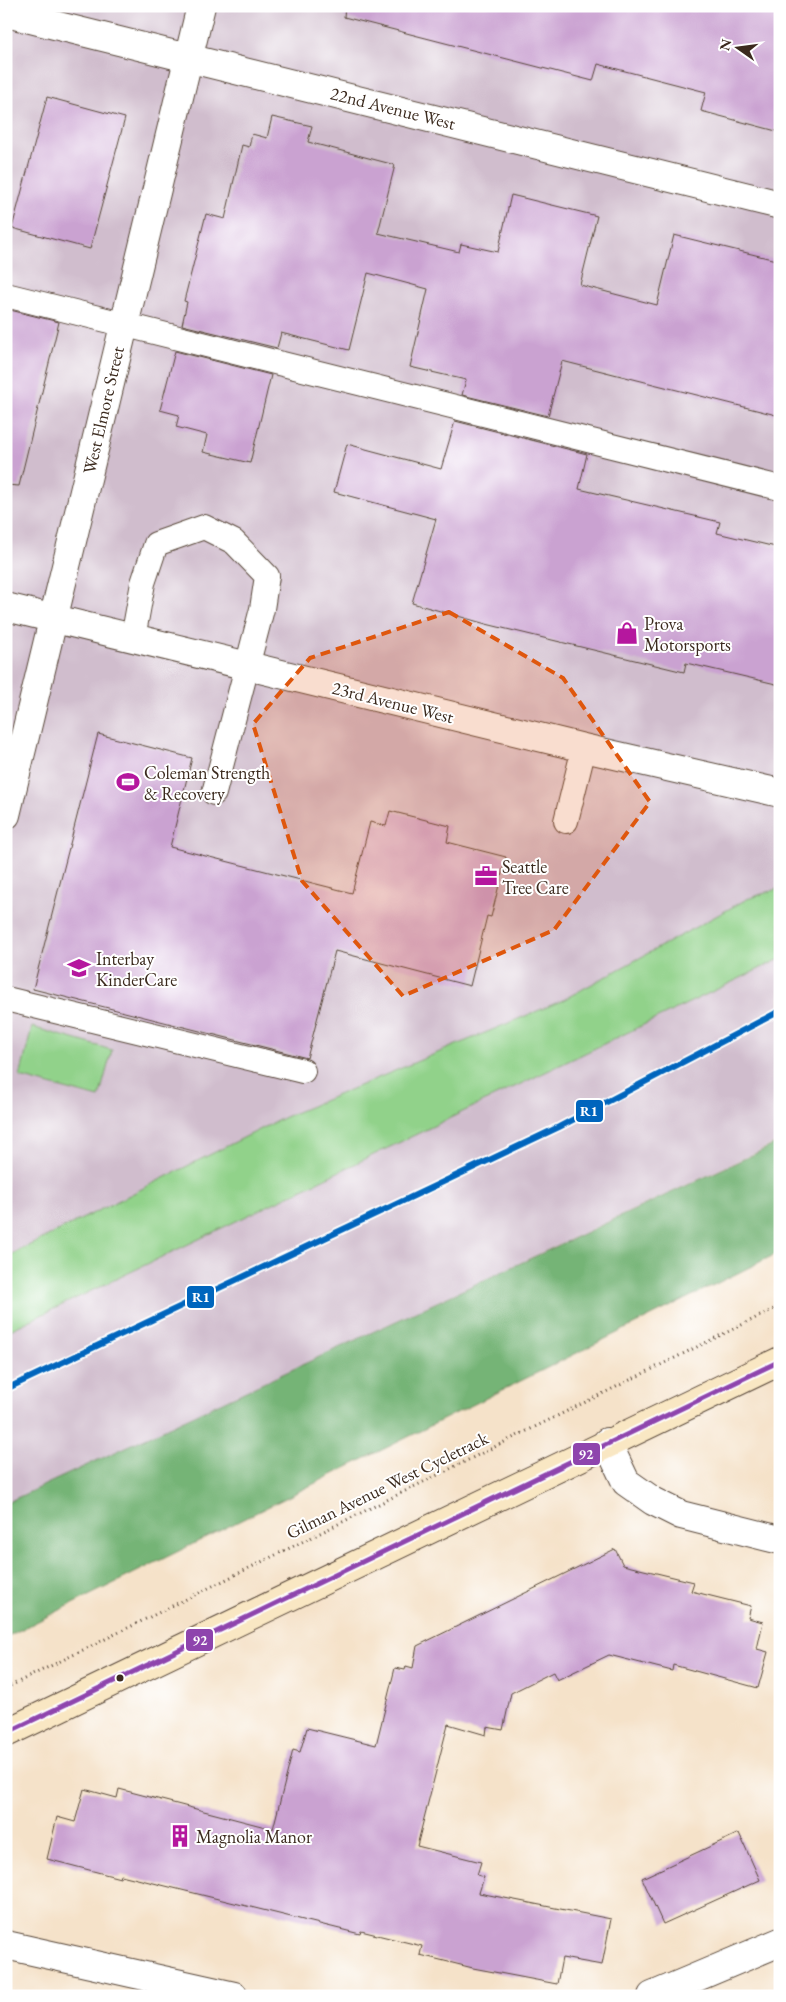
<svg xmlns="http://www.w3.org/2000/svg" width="786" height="2002" viewBox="0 0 786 2002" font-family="'EB Garamond',serif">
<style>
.industrial{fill:#d0bdcd}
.green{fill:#91d28a;stroke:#667e54}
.forest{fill:#74b476;stroke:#586f4a}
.building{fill:#caa2d1}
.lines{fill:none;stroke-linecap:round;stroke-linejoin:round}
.lane-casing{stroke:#574638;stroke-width:26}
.street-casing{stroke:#574638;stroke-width:30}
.secondary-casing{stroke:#574638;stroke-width:30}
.path{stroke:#574638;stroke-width:3;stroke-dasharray:1 4;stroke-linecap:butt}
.lane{stroke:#fff;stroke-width:24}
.street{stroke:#fff;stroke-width:28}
.secondary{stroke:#f9e7c3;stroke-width:28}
.bus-1-casing{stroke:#fff;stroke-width:9}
.bus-1{stroke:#8e44ad;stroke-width:5}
.rail-1-casing{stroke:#fff;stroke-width:10}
.rail-1{stroke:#0065bd;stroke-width:6}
.marked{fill:#df570d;fill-opacity:0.2;stroke:#df570d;stroke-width:4;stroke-dasharray:10 6;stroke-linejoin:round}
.bus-dot{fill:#3b2a1e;stroke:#fff;stroke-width:2}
.labels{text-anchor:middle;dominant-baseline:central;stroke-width:4;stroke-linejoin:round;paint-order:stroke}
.street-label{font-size:18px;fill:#3b2a1e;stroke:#fff}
.poi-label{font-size:18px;fill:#3b2a1e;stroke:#fff;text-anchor:start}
.line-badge{stroke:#fff;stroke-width:2}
.badge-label{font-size:14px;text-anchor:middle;font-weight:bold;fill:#fff}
</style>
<rect width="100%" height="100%" fill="#fff"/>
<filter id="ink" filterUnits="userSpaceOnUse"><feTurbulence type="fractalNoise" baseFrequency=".02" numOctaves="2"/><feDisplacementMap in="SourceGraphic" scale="10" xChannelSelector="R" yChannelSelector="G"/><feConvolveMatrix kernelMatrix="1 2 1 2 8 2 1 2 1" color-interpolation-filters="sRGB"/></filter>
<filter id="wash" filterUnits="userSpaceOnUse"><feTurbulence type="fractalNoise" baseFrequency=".0096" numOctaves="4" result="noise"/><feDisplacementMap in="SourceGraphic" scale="20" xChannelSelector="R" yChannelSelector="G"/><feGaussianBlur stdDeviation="1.12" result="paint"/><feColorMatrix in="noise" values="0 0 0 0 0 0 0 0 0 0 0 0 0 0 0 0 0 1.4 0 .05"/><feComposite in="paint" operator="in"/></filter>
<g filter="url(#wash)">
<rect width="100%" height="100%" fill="#f5e2c9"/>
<path class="industrial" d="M6 6H780V1141L6 1503Z"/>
<g class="green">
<path d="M780 888V959L6 1332V1257L285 1117 561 1001 747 899Z"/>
<path d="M32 1027 112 1050 99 1098 20 1077Z"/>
</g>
<path class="forest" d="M780 1142V1252L6 1637V1503Z"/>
<g id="blocks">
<g class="building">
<path d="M345 6H780V132L701 111 706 92 598 64 593 81 344 17Z"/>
<path d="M47 97 125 118 90 249 12 228Z"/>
<path d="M272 117 312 126 308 142 395 165 378 233 459 252 461 244 498 252 511 195 597 216 580 285 657 305 674 235 780 261V416L562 361 548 416 462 395 466 380 410 367 428 289 368 273 349 350 281 333 277 348 182 325 187 302 184 301 206 214 225 219 242 145 249 147 252 134 267 138Z"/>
<path d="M6 309 59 322 19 486 6 485Z"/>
<path d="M175 351 271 375 250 463 203 452 207 435 176 427 179 415 160 410Z"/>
<path d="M455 421 587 454 579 489 720 522 717 533 780 548V685L686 663 684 672 486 624 412 603 436 519 334 492 347 444 441 469Z"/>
<path d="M98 734 192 758 170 847 352 893 370 822 386 826 390 811 450 826 447 842 506 857 491 917 487 916 470 986 335 951 307 1058 33 989Z"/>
<path d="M615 1549 623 1565 694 1582 691 1591 751 1606 748 1618 763 1622 757 1649 768 1652 758 1688 673 1665 672 1671 609 1655 557 1680 553 1672 511 1693 503 1730 487 1727 486 1735 448 1724 417 1846 481 1862 477 1875 484 1877 479 1893 611 1919 602 1965 562 1958 557 1984 473 1968 420 1955 422 1946 361 1931 360 1934 121 1875 120 1878 47 1859 57 1817 75 1822 84 1789 117 1798 119 1789 273 1829 293 1750 300 1752 307 1728 376 1745 395 1668 405 1670 406 1666 413 1668 417 1646Z"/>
<path d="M739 1833 760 1880 663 1924 642 1878Z"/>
</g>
</g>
</g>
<g filter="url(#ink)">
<use href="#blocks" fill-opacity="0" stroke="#574638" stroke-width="1"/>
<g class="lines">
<defs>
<g id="lane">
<path d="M6 295 780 488"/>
<path d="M133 638 143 583 156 544 204 527 234 542 267 576 262 609 214 793"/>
<path d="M566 821 584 748"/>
<path d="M6 999 303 1071"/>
</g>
<g id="street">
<path d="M6 13 780 205"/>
<path d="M6 607 584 748 780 793"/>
<path d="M6 815 201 6"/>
<path d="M607 1442 626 1482 653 1501 681 1515 780 1540"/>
<path d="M6 1945 234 1996"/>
<path d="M652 1996 780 1942"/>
</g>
<path id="secondary" d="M6 1733 780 1361"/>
</defs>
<use href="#lane" class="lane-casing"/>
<use href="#street" class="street-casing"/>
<use href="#secondary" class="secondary-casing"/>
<path class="path" d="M6 1688 780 1306"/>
<use href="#lane" class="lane"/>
<use href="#street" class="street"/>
<use href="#secondary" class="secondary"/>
<defs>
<path id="bus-1" d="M6 1733 780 1361"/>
</defs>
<use href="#bus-1" class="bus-1-casing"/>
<use href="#bus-1" class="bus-1"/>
<defs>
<path id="rail-1" d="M6 1389 559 1127 780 1011"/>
</defs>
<use href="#rail-1" class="rail-1-casing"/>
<use href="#rail-1" class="rail-1"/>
</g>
</g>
<path class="marked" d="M449 612 563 678 650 802 554 930 403 996 302 881 253 724 310 658Z"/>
<defs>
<symbol id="shop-bare" viewBox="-9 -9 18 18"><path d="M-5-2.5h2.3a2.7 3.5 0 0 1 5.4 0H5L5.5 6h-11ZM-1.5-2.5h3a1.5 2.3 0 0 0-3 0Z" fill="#b5179e" stroke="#fff" stroke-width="2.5" paint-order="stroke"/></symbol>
<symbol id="stadium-bare" viewBox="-9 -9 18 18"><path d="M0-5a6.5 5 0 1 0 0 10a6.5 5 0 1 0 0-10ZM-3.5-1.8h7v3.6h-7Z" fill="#b5179e" stroke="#fff" stroke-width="2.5" paint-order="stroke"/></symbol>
<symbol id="office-bare" viewBox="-9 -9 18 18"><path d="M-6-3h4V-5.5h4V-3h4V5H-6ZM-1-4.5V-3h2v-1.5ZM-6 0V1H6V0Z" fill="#b5179e" stroke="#fff" stroke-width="2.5" paint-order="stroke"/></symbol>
<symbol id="school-bare" viewBox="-9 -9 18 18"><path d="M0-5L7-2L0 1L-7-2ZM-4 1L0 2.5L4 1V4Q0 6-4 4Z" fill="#b5179e" stroke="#fff" stroke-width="2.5" paint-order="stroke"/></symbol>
<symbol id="building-bare" viewBox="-9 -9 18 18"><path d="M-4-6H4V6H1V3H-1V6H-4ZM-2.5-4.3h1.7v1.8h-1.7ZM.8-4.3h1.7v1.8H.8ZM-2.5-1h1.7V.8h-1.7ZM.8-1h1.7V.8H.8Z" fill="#b5179e" stroke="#fff" stroke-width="2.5" paint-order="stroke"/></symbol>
</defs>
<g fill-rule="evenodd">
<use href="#shop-bare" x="611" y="617" width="32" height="32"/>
<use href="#stadium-bare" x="112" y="766" width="32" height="32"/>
<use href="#office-bare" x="470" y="860" width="32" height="32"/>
<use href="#school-bare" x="63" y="952" width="32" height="32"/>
<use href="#building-bare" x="164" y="1820" width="32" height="32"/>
</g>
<circle class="bus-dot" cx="120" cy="1678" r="4.5"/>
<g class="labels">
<g class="street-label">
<text transform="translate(393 108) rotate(14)">22nd Avenue West</text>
<text transform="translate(103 410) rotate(-77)">West Elmore Street</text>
<text transform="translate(393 702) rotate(14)">23rd Avenue West</text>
<text transform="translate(387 1485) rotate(-26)">Gilman Avenue West Cycletrack</text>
</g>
<g class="poi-label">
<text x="644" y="623">Prova<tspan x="644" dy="21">Motorsports</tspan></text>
<text x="144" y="772">Coleman Strength<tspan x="144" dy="21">&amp; Recovery</tspan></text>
<text x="502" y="866">Seattle<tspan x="502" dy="21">Tree Care</tspan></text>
<text x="96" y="958">Interbay<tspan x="96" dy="21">KinderCare</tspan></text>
<text x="196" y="1836">Magnolia Manor</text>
</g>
</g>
<g class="line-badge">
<rect x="575" y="1099" width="29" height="24" rx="5" fill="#0065bd"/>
<rect x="186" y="1285" width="29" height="24" rx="5" fill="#0065bd"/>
<rect x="572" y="1442" width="29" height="24" rx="5" fill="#8e44ad"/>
<rect x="185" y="1628" width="29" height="24" rx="5" fill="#8e44ad"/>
</g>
<g class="badge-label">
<text x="589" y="1116">R1</text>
<text x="201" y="1302">R1</text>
<text x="586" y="1459">92</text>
<text x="200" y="1645">92</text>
</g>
<rect width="786" height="2002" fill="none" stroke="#fff" stroke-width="25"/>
<g transform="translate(738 48) rotate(284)" stroke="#ffffff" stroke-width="4" paint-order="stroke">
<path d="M0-4L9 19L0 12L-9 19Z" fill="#3b2a1e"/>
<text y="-8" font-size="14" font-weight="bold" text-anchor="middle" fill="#3b2a1e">N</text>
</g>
</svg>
